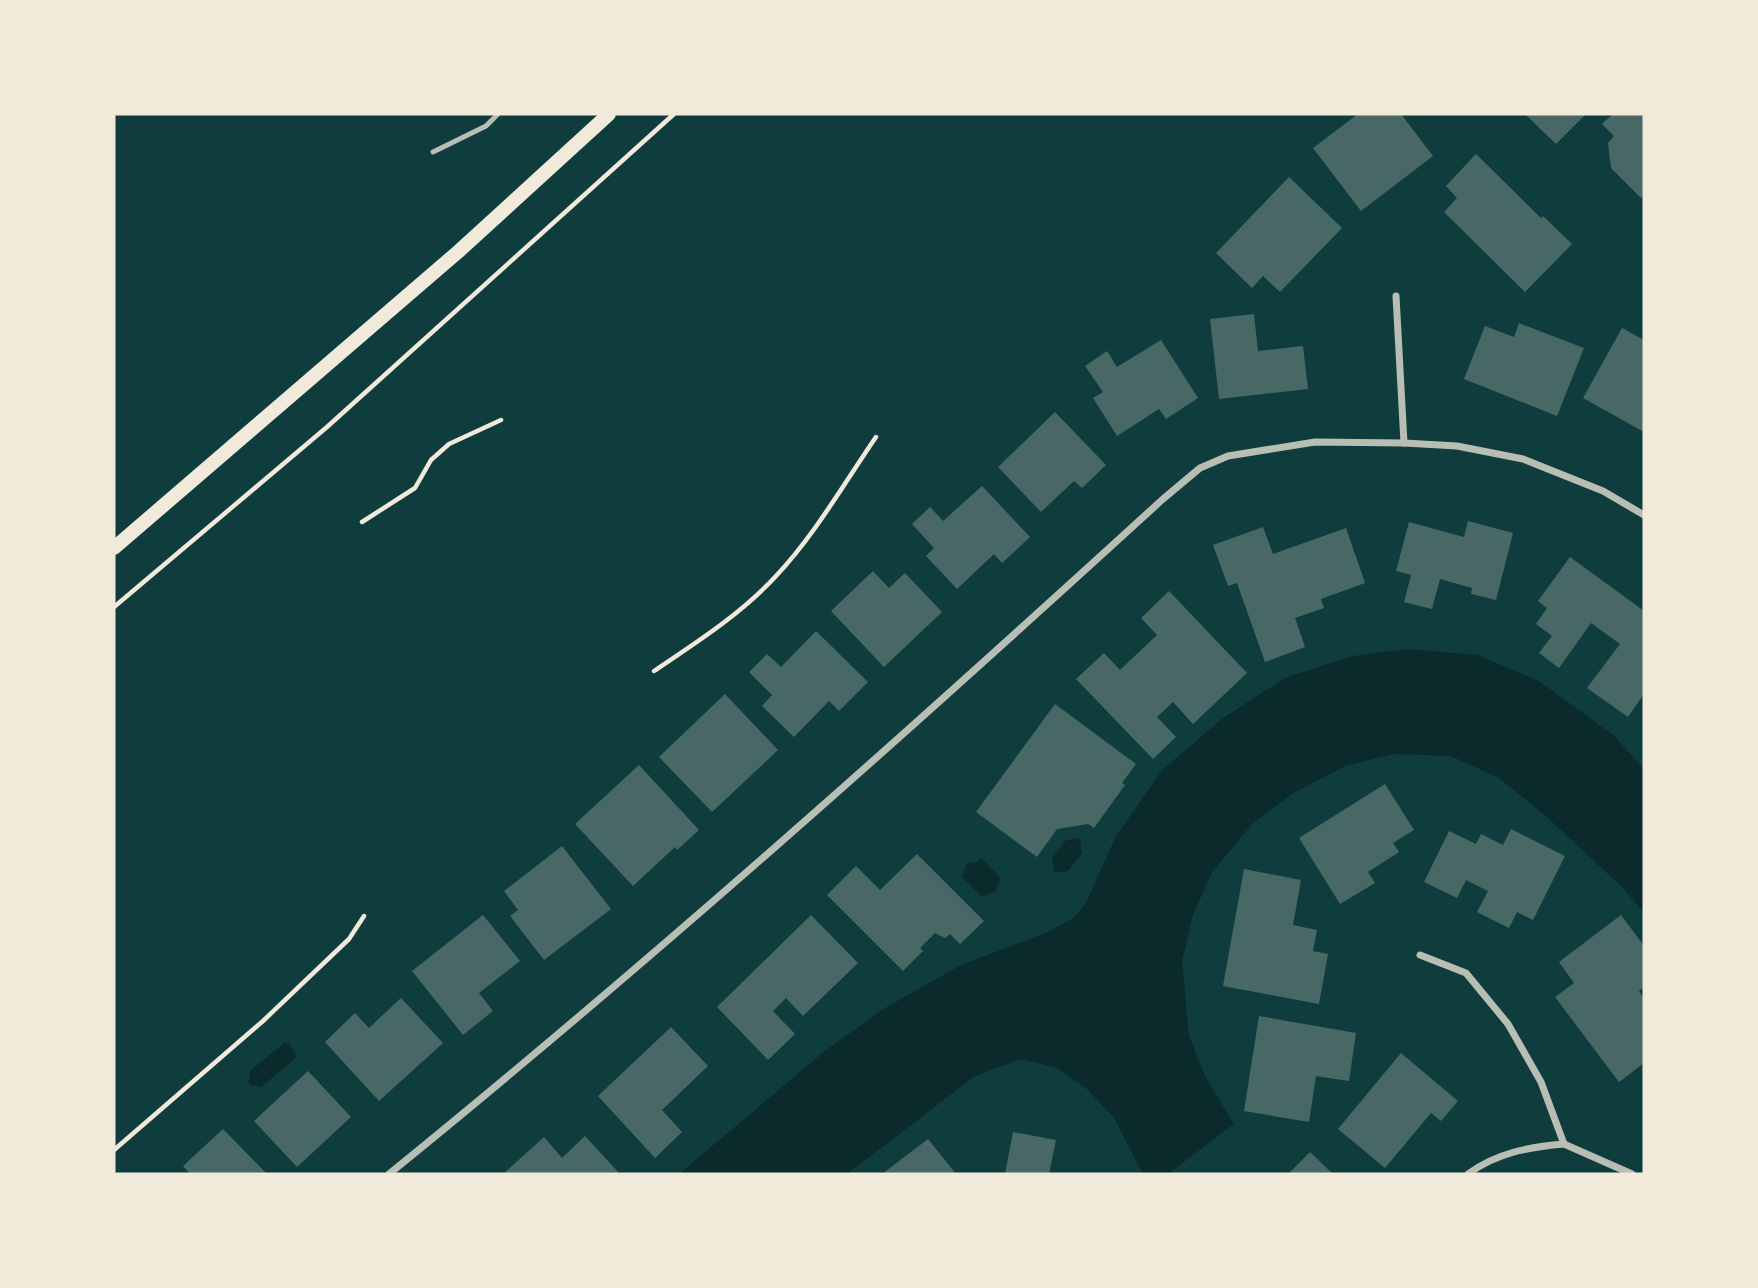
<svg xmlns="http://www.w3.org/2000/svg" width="1758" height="1288" viewBox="0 0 1758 1288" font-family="Overpass,sans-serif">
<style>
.water{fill:#0a2a2b}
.building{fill:#486865}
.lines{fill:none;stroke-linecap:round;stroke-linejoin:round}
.path{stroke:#f1e9da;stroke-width:4.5}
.service{stroke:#b8beb3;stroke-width:5}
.minor{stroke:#b8beb3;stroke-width:7}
.secondary{stroke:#f1e9da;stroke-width:14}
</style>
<rect width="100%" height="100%" fill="#0f3d3e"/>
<g class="water">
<path d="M1407 649 1478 655 1539 681 1613 735 1644 769V913L1623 888 1547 817 1499 778 1451 756 1393 754 1345 766 1292 794 1254 822 1212 872 1193 915 1182 961 1189 1036 1205 1076 1234 1124 1168 1174H1143L1114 1118 1087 1089 1057 1068 1021 1059 975 1076 847 1174H679L826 1050 885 1008 961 965 1048 932 1072 919 1086 903 1115 838 1162 770 1223 718 1287 677 1353 656Z"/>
<path d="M1080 838 1082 853 1068 871 1054 873 1052 858 1066 840Z"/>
<path d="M981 858 1001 878 996 891 982 897 962 877 967 863 977 862Z"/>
<path d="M285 1042 290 1045 297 1057 262 1086 258 1087 256 1085 252 1087 247 1081 250 1078V1071Z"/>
</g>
<g class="building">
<path d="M1358 114H1401L1433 156 1361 211 1313 148Z"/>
<path d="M1525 114H1586L1556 144Z"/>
<path d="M1613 114H1644V195L1641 198 1611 168 1608 143 1614 136 1602 124Z"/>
<path d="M1476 154 1541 218 1543 216 1572 244 1525 292 1444 212 1457 198 1446 186Z"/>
<path d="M1289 177 1342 228 1280 292 1263 276 1252 288 1216 253Z"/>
<path d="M1254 314 1258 351 1303 346 1308 389 1219 399 1210 319Z"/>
<path d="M1519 323 1584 348 1557 416 1464 379 1485 326 1514 337Z"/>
<path d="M1622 328 1644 340V432L1583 398Z"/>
<path d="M1161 340 1198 398 1166 419 1159 409 1117 436 1093 398 1103 392 1085 366 1107 351 1117 367Z"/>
<path d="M1055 412 1106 465 1082 488 1074 481 1041 512 998 467Z"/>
<path d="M982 486 1030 537 1002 563 994 554 957 589 926 556 934 548 912 524 930 507 943 521Z"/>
<path d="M1468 521 1513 533 1496 600 1471 594 1472 588 1440 579 1432 609 1404 602 1411 575 1396 571 1409 522 1464 537Z"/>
<path d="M1263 527 1273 554 1346 528 1365 583 1321 599 1324 608 1295 618 1305 647 1265 662 1237 583 1228 586 1213 545Z"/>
<path d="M1570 557 1644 611V694L1628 717 1587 688 1620 644 1591 623 1559 668 1539 653 1552 636 1536 624 1547 608 1538 601Z"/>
<path d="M873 571 889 588 905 573 942 612 884 667 831 611Z"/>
<path d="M1169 591 1247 673 1193 724 1173 702 1157 717 1176 737 1153 759 1076 679 1104 653 1120 670 1157 635 1141 618Z"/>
<path d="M816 631 868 682 839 711 829 701 794 737 762 706 772 695 749 672 767 654 781 667Z"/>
<path d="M725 694 778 750 712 812 659 757Z"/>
<path d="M1055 704 1136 764 1122 783 1125 785 1094 828 1088 824 1057 829 1037 857 976 812Z"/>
<path d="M639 765 699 830 677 850 675 847 633 886 575 824Z"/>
<path d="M1385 784 1414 830 1393 843 1399 852 1368 872 1375 883 1340 904 1299 838Z"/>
<path d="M1511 829 1565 856 1533 920 1517 912 1509 928 1477 912 1488 891 1466 880 1457 898 1424 882 1449 831 1476 844 1481 834 1503 845Z"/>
<path d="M562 846 611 909 544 960 510 916 518 910 504 891Z"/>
<path d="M917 854 984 921 960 944 950 934 945 938 935 933 920 948 923 951 903 971 827 895 856 866 880 890Z"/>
<path d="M1244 869 1301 880 1293 925 1317 930 1313 951 1328 954 1319 1004 1223 986Z"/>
<path d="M483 915 520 961 479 993 493 1011 463 1035 412 971Z"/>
<path d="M811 915 858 963 803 1016 786 998 773 1011 795 1034 768 1060 717 1007Z"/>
<path d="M1621 915 1644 946V987L1639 991 1644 998V1063L1619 1082 1555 997 1574 983 1559 962Z"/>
<path d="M401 998 443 1043 379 1101 325 1042 355 1013 369 1028Z"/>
<path d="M1259 1016 1356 1033 1349 1081 1316 1076 1309 1122 1244 1111Z"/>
<path d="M671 1027 708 1066 662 1110 682 1132 655 1158 598 1096Z"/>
<path d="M1401 1053 1458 1101 1441 1121 1431 1113 1385 1168 1338 1129Z"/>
<path d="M308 1071 351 1117 297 1167 254 1121Z"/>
<path d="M223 1129 267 1174H190L183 1166Z"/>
<path d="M1013 1132 1056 1140 1049 1174H1005Z"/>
<path d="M585 1136 620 1174H503L544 1137 562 1158Z"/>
<path d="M928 1139 956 1174H882Z"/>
<path d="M1310 1152 1333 1174H1288Z"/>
</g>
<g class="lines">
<g class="path">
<path d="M362 522 415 488 431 460 449 444 501 420"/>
<path d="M114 607 327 427 674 114"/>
<path d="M654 671C697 642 741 614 776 576 814 536 845 482 876 437"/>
<path d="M114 1150 263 1021 349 939 364 916"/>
</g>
<path class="service" d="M433 152 486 126 498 114"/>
<g class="minor">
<path d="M1396 296 1404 443"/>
<path d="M1420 955 1466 973 1508 1024 1541 1082 1564 1144 1632 1174"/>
<path d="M389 1174C655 958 910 730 1163 499L1200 468 1228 456 1315 442 1404 443 1457 446 1523 459 1603 491 1644 515"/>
<path d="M1468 1174C1496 1153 1529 1147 1564 1144"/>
</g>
<path class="secondary" d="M114 548 459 251 609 114"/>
</g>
<rect width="1758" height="1288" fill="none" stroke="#f1e9da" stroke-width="231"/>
</svg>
